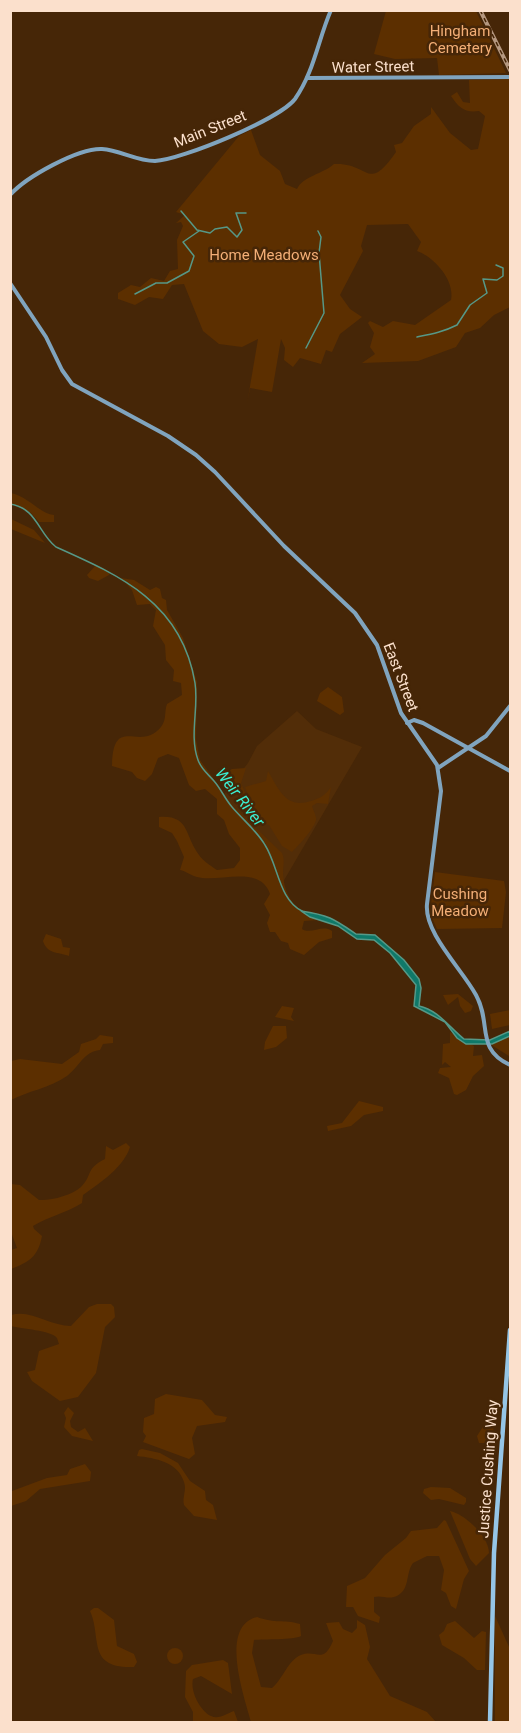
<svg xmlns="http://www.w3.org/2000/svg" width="521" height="1733" viewBox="0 0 521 1733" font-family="Roboto,sans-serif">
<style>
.built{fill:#522d08}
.green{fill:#5c2f00}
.water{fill:#0f7969;stroke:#569887;stroke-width:1.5}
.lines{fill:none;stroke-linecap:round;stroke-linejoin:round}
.stream{stroke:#569887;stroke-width:1.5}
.secondary{stroke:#80a4be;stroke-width:4}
.primary{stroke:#95c5e6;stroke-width:4.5}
.rail-casing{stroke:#b59880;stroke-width:4}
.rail{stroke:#462607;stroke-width:1.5;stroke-dasharray:4.5;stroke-linecap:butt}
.labels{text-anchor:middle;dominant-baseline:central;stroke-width:5;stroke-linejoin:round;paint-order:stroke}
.park-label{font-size:15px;fill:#f3ae76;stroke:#462607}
.street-label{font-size:15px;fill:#fbe0cc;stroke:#462607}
.water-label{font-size:16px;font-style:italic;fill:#3cf0d3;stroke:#462607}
</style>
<rect width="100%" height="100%" fill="#462607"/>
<path class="built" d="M297 711 316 729 362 747 283 882 237 810 222 797 248 763 257 746Z"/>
<g class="green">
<path d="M386 11H476L506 73 439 75 437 58 395 59 374 54Z"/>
<path d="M509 79 510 307 494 315 480 328 465 333 456 347 418 361 362 363 375 354 370 347 374 333 368 323 370 321 383 327 393 321 415 325 451 300C455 280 434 257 417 251L421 242 408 224 367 225 361 246 363 251 340 295 350 309 362 317 340 334 332 352 326 350 321 364 300 358 293 367 284 360 285 348 281 339 272 392 250 388 247 404 244 406 247 404 258 339 242 347 219 344 203 331 184 284 172 285 163 299 149 297 135 305 118 299V293L131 285 140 287 151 278 164 281 170 271 178 269 177 240 183 226 181 222 176 223 185 215 176 212 239 136 251 130 260 155 280 171 285 184 297 189C303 176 323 174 334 164 370 162 367 194 396 152L394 145 402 143 414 126 431 114V107L450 133 471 150 478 149 485 116 479 111C465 113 459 108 451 96L457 92 463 102 470 103 469 80Z"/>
<path d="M11 493C29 497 40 514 54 515V522H39L31 513 11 503Z"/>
<path d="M11 519 34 530 45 543 11 529Z"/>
<path d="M96 565 110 572 109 575 98 581 89 578 87 575Z"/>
<path d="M121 578 134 580 150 590 156 587 160 589 162 598 166 600 167 610 183 638 197 682 196 740 200 760 233 806 282 853C285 860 283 865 283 873 284 897 296 911 318 920L304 921 302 929C311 935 322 924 332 931V938L319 942 304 955 290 949 288 943 281 941 275 932H270L267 923 270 915 264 904 270 894C260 864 218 883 197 877 190 875 186 871 180 870L184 857 177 841 172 833 159 827V817C190 815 184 835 199 855 203 861 211 866 217 870L234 868 240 860V848L229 834 224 820 217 814V799L205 789 196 791 189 785 179 758 168 754 158 758 152 774 145 781 137 778 132 772 112 766C113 713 140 753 161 727 167 719 164 712 167 704L182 695 181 683 173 681 174 670 166 660 165 645 153 626 156 610 150 604 137 605 132 590Z"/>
<path d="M328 687 342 697 344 712 340 715 317 701 320 693Z"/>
<path d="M246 768 241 783 247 797 246 803 234 790 227 772 232 769Z"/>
<path d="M268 771C279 790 286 809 311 801 320 798 325 796 331 787L328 804 317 803 312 806C313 810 317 817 316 820 314 829 299 845 292 852L282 846 269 825 259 823 250 814V801L245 787 266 781Z"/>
<path d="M435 872 504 881 506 892 502 928 437 929 430 913Z"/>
<path d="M46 934 61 939 63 947 70 948 69 956C58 952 47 954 43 941Z"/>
<path d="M458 994 473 1006 471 1011 465 1013 460 1006 458 997 448 1005 443 995Z"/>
<path d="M282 1006 294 1008 291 1017 294 1021 275 1017Z"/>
<path d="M510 1010V1025L492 1029 490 1014Z"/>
<path d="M273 1026H286L287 1038 276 1047 264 1050 265 1042Z"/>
<path d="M450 1032 474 1046 473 1056 482 1055 484 1066 473 1076 466 1090 457 1095 454 1094 449 1078 438 1073 440 1068 451 1067 445 1062 442 1065 443 1044 450 1043Z"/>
<path d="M100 1035 113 1037V1043L103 1044 100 1050C83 1052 80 1066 67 1076 50 1088 28 1091 11 1100V1061L20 1059 62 1064 79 1052 81 1044 96 1039Z"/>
<path d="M510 1036 509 1056 493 1046 492 1044Z"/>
<path d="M359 1101 383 1107V1111L364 1115 351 1126 328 1131 327 1126 342 1123Z"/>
<path d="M126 1143 130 1147C124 1167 100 1183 83 1195L82 1203C66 1213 50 1216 33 1226L34 1229 42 1236C38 1257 29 1262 11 1269V1250L17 1248 11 1232V1184L20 1185 39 1200C51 1201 72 1195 81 1187 93 1175 85 1169 105 1159L106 1146 113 1150Z"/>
<path d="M97 1304H111L114 1307 115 1317 105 1327 96 1373 78 1397 60 1401 32 1381 27 1372 35 1370 39 1351 59 1344 57 1338C51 1330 21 1329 11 1326V1315C31 1309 50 1326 71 1326L89 1307Z"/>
<path d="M166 1394 202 1400 215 1415 227 1417 225 1422 197 1426 192 1438 195 1454 189 1459 143 1442 146 1436 143 1432 144 1418 154 1414 155 1399Z"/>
<path d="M497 1406 493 1426 495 1443 488 1446 486 1443H479L477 1436 486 1422 489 1407Z"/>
<path d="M68 1407 74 1413 70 1421 71 1427 78 1432 85 1428 93 1441 72 1436 64 1427 66 1418 64 1413Z"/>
<path d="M142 1449 160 1453 178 1463 190 1481 205 1491 206 1500 213 1505 217 1520 194 1516 184 1505C182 1497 187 1490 184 1482 178 1462 155 1458 137 1456L139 1450Z"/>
<path d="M85 1464 91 1472 90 1481 40 1489 26 1501 11 1506 12 1491 47 1478 67 1475 70 1469Z"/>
<path d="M431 1487 450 1488 466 1498V1502L464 1505 439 1499 431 1500 423 1493 424 1489Z"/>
<path d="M450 1511C465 1514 489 1537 489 1553L476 1566 470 1559Z"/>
<path d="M444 1520 446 1521 469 1571 464 1579 456 1609 451 1606 446 1593 441 1590 444 1570 439 1556H427L413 1563C405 1573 411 1592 394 1597 387 1599 381 1595 374 1597V1612L380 1617 379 1623 358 1616 353 1607H346L347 1586 365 1578 385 1555 406 1538 411 1531 437 1528Z"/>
<path d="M94 1608H98L114 1620 117 1646 134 1654 137 1662 134 1667C86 1669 102 1637 90 1611Z"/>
<path d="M495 1616 510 1649V1722H495Z"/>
<path d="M257 1617C276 1624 283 1619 300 1624L301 1636C294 1640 264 1639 254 1640L252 1653 261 1687 272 1688C283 1679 288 1660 301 1655 316 1649 323 1665 333 1641L326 1623 339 1622 343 1629 352 1633 357 1628V1620L365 1625 370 1647 367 1659 390 1696 427 1712 436 1722H251C244 1696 219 1626 257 1617Z"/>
<path d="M455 1621 474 1638 482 1631 486 1632 485 1670H477L464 1658 442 1645 439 1635 444 1631 447 1624Z"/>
<circle cx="175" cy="1656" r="8"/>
<path d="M223 1660 228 1663 232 1694 201 1676 193 1679C190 1691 200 1711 211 1716 219 1720 227 1713 234 1711L238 1722H193V1712L185 1697 186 1671 192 1665Z"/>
</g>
<path class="water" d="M301 911C329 915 334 919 356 934L375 935 404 960 419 979 421 988 419 1006C438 1010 449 1027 464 1039L490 1040 510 1031V1036L492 1044H466L457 1038 445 1022 414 1006 416 985 390 953 374 940 357 939 338 926 310 917Z"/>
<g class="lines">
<g class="stream">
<path d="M181 211 197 230 210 233 215 229 227 227 237 237 242 230 236 213H246"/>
<path d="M135 294 156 283H167L189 271 194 256 183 242 199 231"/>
<path d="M417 337C432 334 443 332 457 325L470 305 487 293 483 279 497 280 503 276V268L496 265"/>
<path d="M306 348 324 313 319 253 321 237 318 231"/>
<path d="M10 504C37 508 38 533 56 547 121 576 182 603 195 683 199 708 189 735 198 760 201 769 208 774 214 781 221 789 225 799 232 807 243 820 257 831 265 845 278 865 279 900 302 911"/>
</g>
<g class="secondary">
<path d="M307 78 510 77"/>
<path d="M10 195C26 177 78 148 102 149 120 150 136 161 155 161 181 160 280 119 295 99 314 72 318 40 331 10"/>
<path d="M10 283 46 337 62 370 72 384 168 436 196 455 215 472 284 546 355 613 377 645 401 713 437 765 441 791 427 904C424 933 462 969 476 995 492 1024 475 1049 510 1065"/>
<path d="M407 723 414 720 423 723 510 771"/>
<path d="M438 768 486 736 510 706"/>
</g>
<path class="primary" d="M490 1722 494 1553 510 1330"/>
<defs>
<path id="rail" d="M480 10 510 70"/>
</defs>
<use href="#rail" class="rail-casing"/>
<use href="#rail" class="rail"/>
</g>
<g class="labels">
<g class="park-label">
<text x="460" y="31">Hingham<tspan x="460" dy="17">Cemetery</tspan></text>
<text x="264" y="255">Home Meadows</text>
<text x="460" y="894">Cushing<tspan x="460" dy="17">Meadow</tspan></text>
</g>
<g class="street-label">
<text transform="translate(373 67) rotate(-1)">Water Street</text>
<text transform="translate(210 129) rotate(-22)">Main Street</text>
<text transform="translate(401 677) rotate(69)">East Street</text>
<text transform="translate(488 1469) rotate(-86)">Justice Cushing Way</text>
</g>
<g class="water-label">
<text transform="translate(240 797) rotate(52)">Weir River</text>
</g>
</g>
<rect width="521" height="1733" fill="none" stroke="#fbe0cc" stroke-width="24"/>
</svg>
